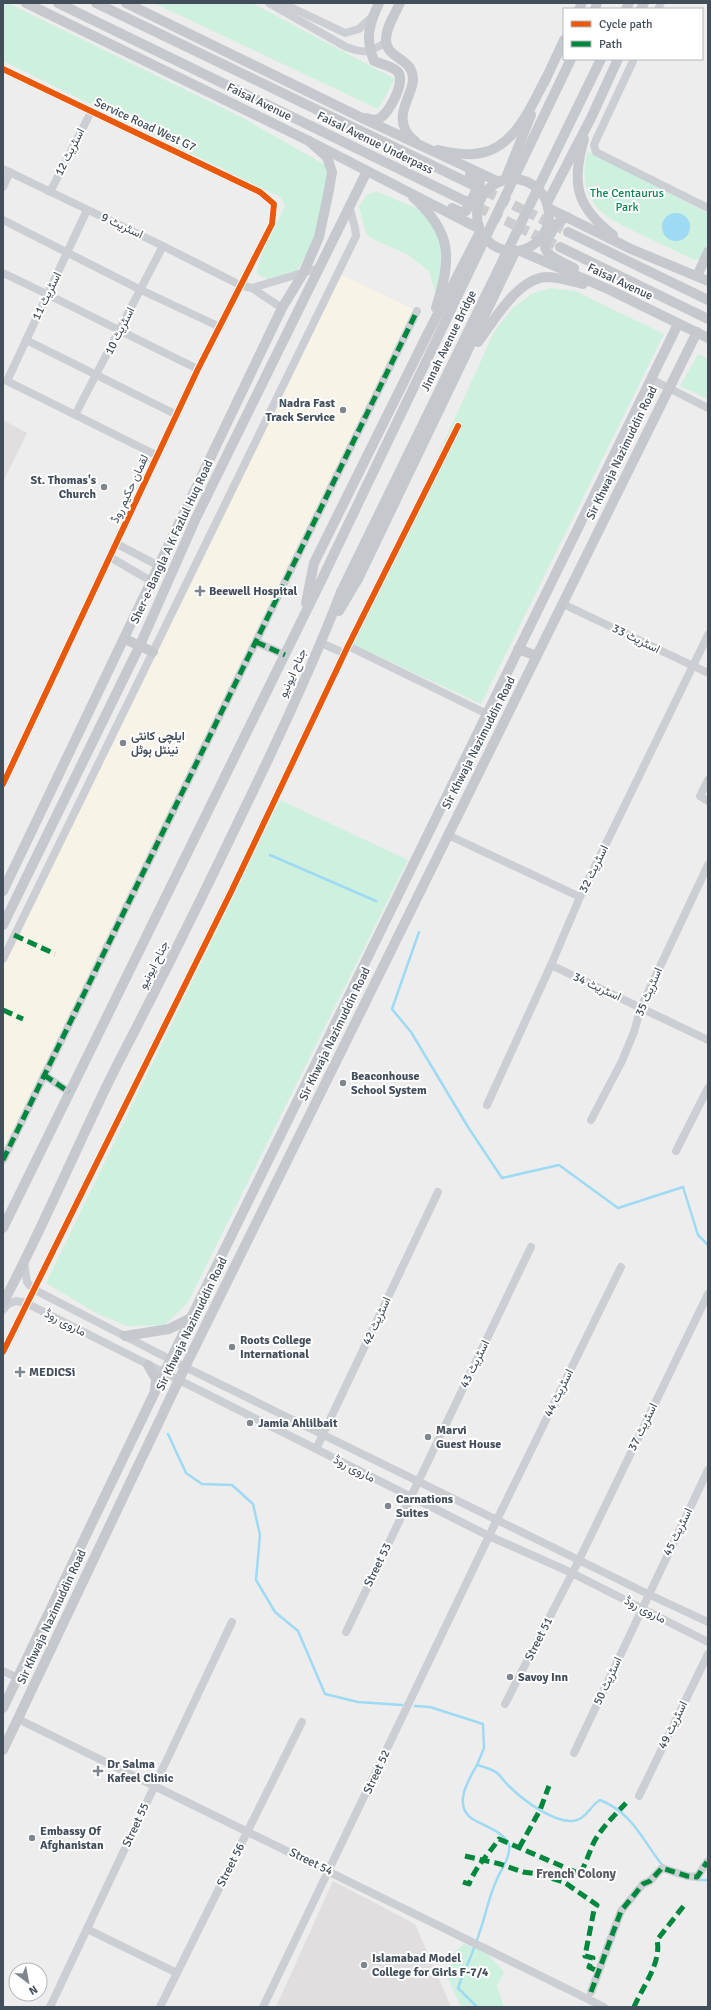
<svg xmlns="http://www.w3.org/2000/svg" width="711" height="2010" viewBox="0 0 711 2010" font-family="Signika,Vazirmatn,sans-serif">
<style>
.commercial{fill:#f7f3e7}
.education{fill:#e0dedf}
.green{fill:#cef0de}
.water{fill:#9edaf3}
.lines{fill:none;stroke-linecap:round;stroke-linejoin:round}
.stream{stroke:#9edaf3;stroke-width:2.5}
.major-tunnel{stroke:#cccdd0;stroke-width:10;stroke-dasharray:10 5;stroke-linecap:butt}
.minor{stroke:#cbced2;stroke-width:8}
.major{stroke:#c5c9ce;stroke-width:10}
.major-bridge{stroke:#c5c9ce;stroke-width:10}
.quiet{stroke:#00873e;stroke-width:5;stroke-dasharray:10 5;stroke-linecap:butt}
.cycleway-casing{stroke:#fff;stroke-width:8}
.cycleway{stroke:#e8590c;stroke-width:6}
.poi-dot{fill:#7f868e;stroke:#fff;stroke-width:1.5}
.labels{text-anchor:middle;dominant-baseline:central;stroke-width:4;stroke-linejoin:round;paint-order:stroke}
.street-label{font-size:12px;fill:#434e5b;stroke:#fff}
.park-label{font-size:12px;fill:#0d8351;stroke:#fff}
.poi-label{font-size:12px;font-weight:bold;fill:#434e5b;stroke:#fff;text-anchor:start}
.neighbourhood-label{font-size:13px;font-weight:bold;fill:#585c62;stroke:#fff}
</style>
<rect width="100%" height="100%" fill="#eeeded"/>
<path class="commercial" d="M338 273 417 311 3 1160V959Z"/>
<g class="education">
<path d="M3 420 27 433 3 482Z"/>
<path d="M333 1881 415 1924 451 2007H276Z"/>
</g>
<g class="green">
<path d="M3 3H8L241 117 327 166 326 193 312 246 293 277 274 282 257 274C259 252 276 227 285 205L280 197 3 61Z"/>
<path d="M154 3H252L395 79 378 109Z"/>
<path d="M587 151 708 213C708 227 711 255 696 260L693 259C676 251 658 243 640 234 599 215 577 201 587 151Z"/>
<path d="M376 191 418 209 440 232 445 264 435 292 429 271 407 254 375 240 366 234 359 206 367 195Z"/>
<path d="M552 288 575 291 664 334 481 704 352 644 494 332 513 308 533 293Z"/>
<path d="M698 354 708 359V399L680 386Z"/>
<path d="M280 800 408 860 188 1302 165 1325 127 1326 96 1313 46 1283Z"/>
<path d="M464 1944 486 1952 504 1972 497 1986 504 2007H461L445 1972 449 1957Z"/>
</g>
<circle class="water" cx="676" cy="227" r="14"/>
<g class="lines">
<g class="stream">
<path d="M270 855 376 901"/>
<path d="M419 932 392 1009 411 1032 468 1127 502 1178 559 1165 618 1208 683 1187 698 1235 708 1245"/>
<path d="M168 1434 186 1473 202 1484 232 1485 253 1504 260 1535 256 1580 275 1612 298 1631 325 1694 358 1702 402 1705"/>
<path d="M415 1706 430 1707 483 1724 484 1748 477 1765C484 1767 492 1769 497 1773 502 1777 505 1783 510 1787 523 1800 557 1826 577 1820 587 1817 591 1805 600 1800 633 1813 642 1840 663 1866"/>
<path d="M697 1880H708"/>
<path d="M477 2007 458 1988C465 1969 474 1951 480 1931 486 1914 489 1896 497 1879 501 1870 511 1856 509 1845 508 1840 504 1837 500 1834 491 1827 480 1824 471 1818 453 1804 469 1779 477 1765"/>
</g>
<g class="major-tunnel">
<path d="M473 185 568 232"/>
<path d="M465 201 560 247"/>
</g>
<g class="minor">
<path d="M269 3 346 47C366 54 369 53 386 42"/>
<path d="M282 3 345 33 359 29 373 16"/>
<path d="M658 9 661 3"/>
<path d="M634 59 596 140 594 145 596 152 708 208"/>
<path d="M3 69 260 192 274 204 272 224 198 369 3 784"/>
<path d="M3 169 163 246 240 285 252 288 282 308"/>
<path d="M3 187 10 172"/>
<path d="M50 192 91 112"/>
<path d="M87 210 7 381 158 456"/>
<path d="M3 220 141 290 220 327"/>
<path d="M3 273C69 304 133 338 198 369"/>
<path d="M252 288 319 268"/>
<path d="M26 340 177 415"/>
<path d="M651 379 708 408"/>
<path d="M75 415 163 246"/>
<path d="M117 544 159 566"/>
<path d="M110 557 151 581"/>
<path d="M563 604 708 673"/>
<path d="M256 642 285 655"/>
<path d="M321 643 344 653"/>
<path d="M348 646 487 714"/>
<path d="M708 780 700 796 708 801"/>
<path d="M448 835 580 897"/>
<path d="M3 959 356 236 355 228 349 205"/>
<path d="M551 965 708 1040"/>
<path d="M44 1075 69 1092"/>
<path d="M487 1105 551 965 580 897 708 635"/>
<path d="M591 1120 622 1061 634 1032 641 1007 708 865"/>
<path d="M676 1151 708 1088"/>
<path d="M3 1160 417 311"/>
<path d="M24 1262 27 1282 33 1289 185 1367 648 1594 708 1622"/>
<path d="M3 1310 8 1304 16 1301 26 1303 489 1536 572 1573 708 1642"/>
<path d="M3 1352 231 892 348 646 458 426"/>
<path d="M316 1449 438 1192"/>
<path d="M346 1632 531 1247"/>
<path d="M3 1671 18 1678"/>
<path d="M505 1704 579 1560 708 1294"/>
<path d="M18 1719 604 2007"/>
<path d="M574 1753 708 1470"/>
<path d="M639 1796 708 1654"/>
<path d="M87 1929 177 1973"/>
<path d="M591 1992 621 1911 643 1884 650 1881 662 1868 687 1876 697 1877 707 1862"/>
<path d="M50 2007 232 1622"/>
<path d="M160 2007 302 1722"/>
<path d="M263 2007 489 1536 621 1267"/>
</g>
<g class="major">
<path d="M26 3 309 141 478 228"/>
<path d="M58 3 465 201"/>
<path d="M96 3 473 185"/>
<path d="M126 3 362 118 499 182"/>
<path d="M400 3C395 14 386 27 386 40 386 56 406 58 411 70 420 88 395 108 405 129 407 134 411 138 415 141"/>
<path d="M579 9 582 3"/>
<path d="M595 9 597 3"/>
<path d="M626 9 629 3"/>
<path d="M641 9 644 3"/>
<path d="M544 83 564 40"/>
<path d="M366 118C369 119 375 120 378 119 389 115 407 80 397 71 392 66 381 64 374 61 365 39 369 24 379 3"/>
<path d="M584 139C571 183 576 207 613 235"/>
<path d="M438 150C451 153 467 156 481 153 515 147 532 105 546 78"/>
<circle cx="513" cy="215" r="36"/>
<path d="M505 180 531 115"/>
<path d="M413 197C454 234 451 259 436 308"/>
<path d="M547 203 592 116 618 59"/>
<path d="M452 208 461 212 466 211 480 183 478 178 470 174"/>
<path d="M548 208 631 249 708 281"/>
<path d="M567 217C558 221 554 226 550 235 548 238 545 243 545 246 545 257 567 264 574 268"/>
<path d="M568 232 708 300"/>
<path d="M560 247 708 319"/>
<path d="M520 251 610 290 708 338"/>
<path d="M697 276 708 252"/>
<path d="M478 342C494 321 517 279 546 277 558 277 571 281 583 284"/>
<path d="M306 603 314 563 427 335 480 232"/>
<path d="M339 611 358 579 515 252"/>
<path d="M125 639 153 652"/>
<path d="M518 649 537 656"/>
<path d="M3 891 282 308 304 272 319 237 329 190 332 172 327 157 309 141"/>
<path d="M3 925 140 645 196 518 367 171"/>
<path d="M3 1228 321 581"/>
<path d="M3 1303C44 1226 77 1145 116 1067 159 984 201 900 241 816 277 742 312 668 341 592"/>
<path d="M125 1336 169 1329 191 1318"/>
<path d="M148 1365 156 1379 155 1390"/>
<path d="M3 1708 164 1373 678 324"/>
<path d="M3 1750 185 1367 697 332"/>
</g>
<g class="major-bridge">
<path d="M321 581 571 59"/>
<path d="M341 592 601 59"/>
</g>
<g class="quiet">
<path d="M256 642 285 655"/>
<path d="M14 935 55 954"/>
<path d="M3 1010 23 1019"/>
<path d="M44 1075 69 1092"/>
<path d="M3 1160 417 311"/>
<path d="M519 1848 540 1810 549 1786"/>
<path d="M465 1856 500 1864 523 1872 538 1874 564 1882 597 1905 594 1910 585 1956 593 1958 589 1967 599 1972"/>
<path d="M463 1882 469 1884C476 1866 488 1855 499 1839L580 1874C586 1863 589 1853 594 1842 602 1827 615 1815 626 1803"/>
<path d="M591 1992 621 1911 643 1884 650 1881 662 1868 687 1876 697 1877 707 1862"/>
<path d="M634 2007C643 1986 662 1962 657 1940L686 1903"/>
</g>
<defs>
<g id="cycleway">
<path d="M3 69 260 192 274 204 272 224 198 369 3 784"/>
<path d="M3 1352 231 892 348 646 458 426"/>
</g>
</defs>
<use href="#cycleway" class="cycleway-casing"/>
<use href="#cycleway" class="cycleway"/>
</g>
<g class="poi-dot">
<circle cx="343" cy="410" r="4"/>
<circle cx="104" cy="487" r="4"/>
<path d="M198 585h4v4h4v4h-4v4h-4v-4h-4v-4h4z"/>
<circle cx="123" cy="743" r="4"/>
<circle cx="343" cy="1083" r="4"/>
<circle cx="232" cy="1347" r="4"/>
<path d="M18 1366h4v4h4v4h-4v4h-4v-4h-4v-4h4z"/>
<circle cx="250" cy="1423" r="4"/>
<circle cx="428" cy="1437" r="4"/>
<circle cx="388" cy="1506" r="4"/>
<circle cx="510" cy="1677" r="4"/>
<path d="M96 1765h4v4h4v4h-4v4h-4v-4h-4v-4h4z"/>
<circle cx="32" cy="1838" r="4"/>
<circle cx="364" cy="1965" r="4"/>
</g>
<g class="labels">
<g class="street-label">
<text transform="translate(259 102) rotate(26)">Faisal Avenue</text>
<text transform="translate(145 125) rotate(25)">Service Road West G7</text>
<text transform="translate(375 143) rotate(26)">Faisal Avenue Underpass</text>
<text transform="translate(70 152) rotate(-63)">اسٹریٹ 12</text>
<text transform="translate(122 226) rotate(25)">اسٹریٹ 9</text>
<text transform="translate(620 282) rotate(25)">Faisal Avenue</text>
<text transform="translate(47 296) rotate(-64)">اسٹریٹ 11</text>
<text transform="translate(120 331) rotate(-63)">اسٹریٹ 10</text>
<text transform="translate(449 341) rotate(-64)">Jinnah Avenue Bridge</text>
<text transform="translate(622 453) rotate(-64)">Sir Khwaja Nazimuddin Road</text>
<text transform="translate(130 489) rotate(-65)">لقمان حکیم روڈ</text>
<text transform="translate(172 542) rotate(-65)">Sher-e-Bangla A K Fazlul Huq Road</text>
<text transform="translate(636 639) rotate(26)">اسٹریٹ 33</text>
<text transform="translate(293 673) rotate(-66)">جناح ایونیو</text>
<text transform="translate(479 743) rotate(-63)">Sir Khwaja Nazimuddin Road</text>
<text transform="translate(594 869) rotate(-64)">اسٹریٹ 32</text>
<text transform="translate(154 965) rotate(-63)">جناح ایونیو</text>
<text transform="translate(597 987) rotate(25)">اسٹریٹ 34</text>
<text transform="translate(649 992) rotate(-67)">اسٹریٹ 35</text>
<text transform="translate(335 1034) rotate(-64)">Sir Khwaja Nazimuddin Road</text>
<text transform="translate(377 1321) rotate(-65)">اسٹریٹ 42</text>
<text transform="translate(65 1323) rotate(27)">ماروی روڈ</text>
<text transform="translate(192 1324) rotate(-64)">Sir Khwaja Nazimuddin Road</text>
<text transform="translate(475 1364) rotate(-64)">اسٹریٹ 43</text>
<text transform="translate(559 1393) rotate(-64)">اسٹریٹ 44</text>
<text transform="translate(643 1427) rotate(-64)">اسٹریٹ 37</text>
<text transform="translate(354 1469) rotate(27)">ماروی روڈ</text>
<text transform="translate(678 1532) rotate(-64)">اسٹریٹ 45</text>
<text transform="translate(378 1565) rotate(-64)">Street 53</text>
<text transform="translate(645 1610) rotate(27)">ماروی روڈ</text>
<text transform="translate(52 1617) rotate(-65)">Sir Khwaja Nazimuddin Road</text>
<text transform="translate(539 1639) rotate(-63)">Street 51</text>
<text transform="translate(608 1681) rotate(-65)">اسٹریٹ 50</text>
<text transform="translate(673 1725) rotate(-64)">اسٹریٹ 49</text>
<text transform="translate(377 1772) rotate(-65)">Street 52</text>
<text transform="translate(136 1825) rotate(-65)">Street 55</text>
<text transform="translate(311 1862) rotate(26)">Street 54</text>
<text transform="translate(231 1865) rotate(-63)">Street 56</text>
</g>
<g class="park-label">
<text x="627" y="193">The Centaurus<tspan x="627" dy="14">Park</tspan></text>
</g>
<g class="poi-label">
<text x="335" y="403" text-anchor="end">Nadra Fast<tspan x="335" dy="14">Track Service</tspan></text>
<text x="96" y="480" text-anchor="end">St. Thomas's<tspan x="96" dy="14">Church</tspan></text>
<text x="209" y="591">Beewell Hospital</text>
<text x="131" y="736">ایلچی کانٹی<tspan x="131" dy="14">نینٹل ہوٹل</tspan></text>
<text x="351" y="1076">Beaconhouse<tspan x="351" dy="14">School System</tspan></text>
<text x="240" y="1340">Roots College<tspan x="240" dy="14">International</tspan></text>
<text x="29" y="1372">MEDICSi</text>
<text x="258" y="1423">Jamia Ahlilbait</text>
<text x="436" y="1430">Marvi<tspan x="436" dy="14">Guest House</tspan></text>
<text x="396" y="1499">Carnations<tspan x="396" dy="14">Suites</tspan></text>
<text x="518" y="1677">Savoy Inn</text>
<text x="107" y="1764">Dr Salma<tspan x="107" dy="14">Kafeel Clinic</tspan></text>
<text x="40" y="1831">Embassy Of<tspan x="40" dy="14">Afghanistan</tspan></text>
<text x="372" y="1958">Islamabad Model<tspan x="372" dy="14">College for Girls F-7/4</tspan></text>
</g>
<g class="neighbourhood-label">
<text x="576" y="1874">French Colony</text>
</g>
</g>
<rect width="711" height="2010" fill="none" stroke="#434e5b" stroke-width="8"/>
<rect x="563" y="8" width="140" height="52" fill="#ffffff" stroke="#b4b8bd"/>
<rect x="571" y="21" width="20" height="6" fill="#e8590c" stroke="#b4b8bd"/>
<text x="599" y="28" font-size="12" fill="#434e5b">Cycle path</text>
<rect x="571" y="41" width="20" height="6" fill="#00873e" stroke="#b4b8bd"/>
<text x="599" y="48" font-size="12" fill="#434e5b">Path</text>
<g transform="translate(28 1982) rotate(148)"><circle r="19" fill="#ffffff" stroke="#b4b8bd"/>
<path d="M0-3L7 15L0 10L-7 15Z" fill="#7f868e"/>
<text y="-6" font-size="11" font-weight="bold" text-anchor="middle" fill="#434e5b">N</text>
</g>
</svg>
